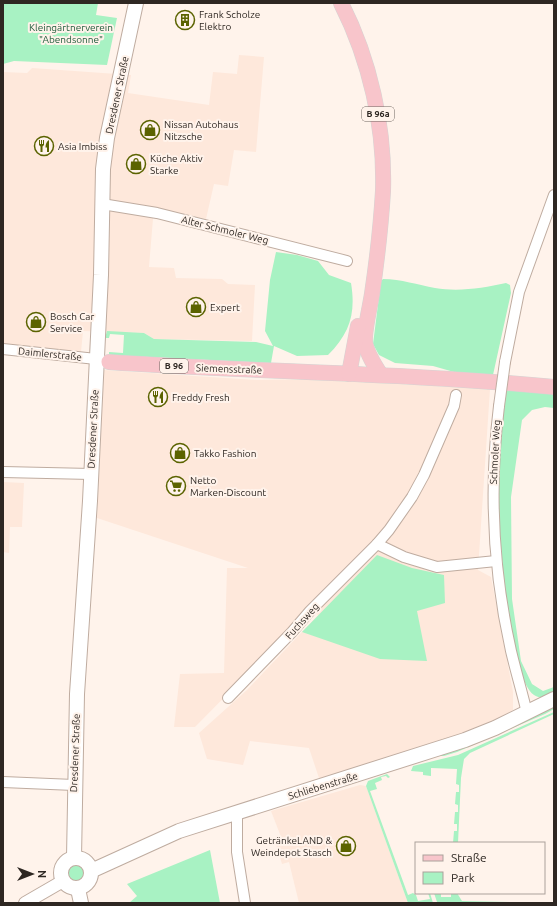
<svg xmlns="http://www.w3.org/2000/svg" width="557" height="906" viewBox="0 0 557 906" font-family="Ubuntu,sans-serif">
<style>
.built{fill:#fee8db}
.green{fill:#a8f2c3}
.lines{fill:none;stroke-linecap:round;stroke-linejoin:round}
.minor-casing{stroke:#bfaca0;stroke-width:12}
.tertiary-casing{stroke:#bfaca0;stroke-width:14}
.secondary-casing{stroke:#bfaca0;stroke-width:16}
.primary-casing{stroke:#d5d4d3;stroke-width:16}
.minor{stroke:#fff;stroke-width:10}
.tertiary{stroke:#fff;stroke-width:12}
.secondary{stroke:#fff;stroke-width:14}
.primary{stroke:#f8c5cb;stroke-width:15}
.minor-bridge-casing{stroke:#bfaca0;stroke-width:12;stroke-linecap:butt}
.minor-bridge{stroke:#fff;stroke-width:10}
.labels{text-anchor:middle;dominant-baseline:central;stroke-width:4;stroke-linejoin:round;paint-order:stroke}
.shield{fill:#fff3eb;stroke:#6d645e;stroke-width:1}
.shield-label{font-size:9px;font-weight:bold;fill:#2e2722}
.poi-label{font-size:10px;fill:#2e2722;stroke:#fff3eb;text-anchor:start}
.park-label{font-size:10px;fill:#1e5a39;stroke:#fff3eb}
.street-label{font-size:10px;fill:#2e2722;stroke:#fff3eb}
</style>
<rect width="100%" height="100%" fill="#fff3eb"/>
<g class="built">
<path d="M239 55 264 57 256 152 234 150 228 186 214 184 206 219 154 207 149 267 174 268 176 278 222 279 228 284 255 285 252 341 154 339 144 333 83 331 81 352 3 344V72L27 73 32 68 131 75 128 93 209 105 213 72 237 74Z"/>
<path d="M104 370 257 380 315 379 490 389 478 570 491 577 513 692V710L501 718 457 736 320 781 309 748 250 741 243 765 207 759 199 733 247 690 318 615 309 608 277 644 195 727H174L180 674 224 673 227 568H248L97 518Z"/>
<path d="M3 482 24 483 22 527H10L9 553 3 552Z"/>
<path d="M360 785 366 786 408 903H299L289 862 282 864 276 844 283 842 271 811Z"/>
</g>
<g class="green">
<path d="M3 3H98L96 15 117 18 107 65 14 61 3 64Z"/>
<path d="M276 252 297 255 318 261 329 275 351 283C356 313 350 333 328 355L297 356 274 346 271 363 109 355V352L123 353 124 335 110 334 109 338H105L107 331 144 333 154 339 256 342 273 346 265 331 270 280Z"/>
<path d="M383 279C401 279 418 285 435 288 459 292 483 288 506 283L510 285 511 293 493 375 454 372 433 366 395 363 379 355 373 344 381 281Z"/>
<path d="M505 388 554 393V408L545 407 532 410 522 420 511 497 512 599 521 661 532 684 543 691 554 687V693C548 696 541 700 534 695 505 674 495 490 498 451 499 430 503 409 505 388Z"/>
<path d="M377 555 412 568 444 575 445 603 417 611 427 661 380 659 302 632Z"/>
<path d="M554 705V709L545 714 457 752 444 756H433Z"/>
<path d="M554 712V714L470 753 464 759 461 778 458 843H453L454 831H457V824H454L455 812H458V805L455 804 456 792H459V785L456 784 457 769 431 768V776L423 775V772L411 771 413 766 458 755Z"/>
<path d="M387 774 390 777 388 778 386 776 381 777 382 780 375 783 377 789 370 791 408 895 413 893 416 895 418 901 430 899 428 893H430L433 903H408L366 786 368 781Z"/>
<path d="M210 850 220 903H129L137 896 127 884Z"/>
<circle cx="76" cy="873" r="9"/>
<path d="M434 893H441V897H451V893H457L462 901 554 903 437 902Z"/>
</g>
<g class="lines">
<defs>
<g id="minor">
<path d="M102 204 157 213 347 261"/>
<path d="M3 349 96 359"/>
<path d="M505 362 519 292 554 195"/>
<path d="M499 406C489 488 493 571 511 651 516 672 522 692 527 713"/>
<path d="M3 472 91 474"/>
<path d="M377 544 404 557 437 567 496 561"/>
<path d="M228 698 292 632 310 611 377 544 389 530 412 497 424 475 454 406 456 395"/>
<path d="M3 782 74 785"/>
<path d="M237 813V852L245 903"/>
</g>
<path id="tertiary" d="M25 903 63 881"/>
<g id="secondary">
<circle cx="76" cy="873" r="15"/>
<path d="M74 858 77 694 90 501 101 275 103 169 107 138 136 3"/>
<path d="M91 871 179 831 465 740 495 728 554 699"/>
<path d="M78 889 81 903"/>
</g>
<g id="primary">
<path d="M341 3C370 60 385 127 383 191 381 225 377 260 372 294 370 307 364 331 365 342 367 354 375 366 381 375"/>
<path d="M109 362C257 372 406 373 554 387"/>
<path d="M349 374 358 326"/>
</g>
</defs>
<use href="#minor" class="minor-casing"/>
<use href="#tertiary" class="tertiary-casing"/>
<use href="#secondary" class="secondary-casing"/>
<use href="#primary" class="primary-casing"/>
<use href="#minor" class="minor"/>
<use href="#tertiary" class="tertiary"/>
<use href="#secondary" class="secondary"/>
<use href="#primary" class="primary"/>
<defs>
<path id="minor-bridge" d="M499 406 505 362"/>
</defs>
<use href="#minor-bridge" class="minor-bridge-casing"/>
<use href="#minor-bridge" class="minor-bridge"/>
</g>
<defs>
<symbol id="building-ring" viewBox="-11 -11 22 22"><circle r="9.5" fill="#fff3eb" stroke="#5b6300" stroke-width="1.5"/><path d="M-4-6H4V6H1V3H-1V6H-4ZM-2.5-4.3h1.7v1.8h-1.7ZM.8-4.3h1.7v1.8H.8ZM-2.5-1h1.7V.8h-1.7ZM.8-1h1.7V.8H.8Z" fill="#5b6300"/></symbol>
<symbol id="shop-ring" viewBox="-11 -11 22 22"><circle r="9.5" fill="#fff3eb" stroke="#5b6300" stroke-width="1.5"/><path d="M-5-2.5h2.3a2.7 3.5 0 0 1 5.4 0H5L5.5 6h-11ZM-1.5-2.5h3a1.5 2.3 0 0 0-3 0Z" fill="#5b6300"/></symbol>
<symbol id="restaurant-ring" viewBox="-11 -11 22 22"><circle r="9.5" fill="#fff3eb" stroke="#5b6300" stroke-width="1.5"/><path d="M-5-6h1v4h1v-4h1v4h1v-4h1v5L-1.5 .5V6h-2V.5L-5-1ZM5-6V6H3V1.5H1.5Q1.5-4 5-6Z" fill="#5b6300"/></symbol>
<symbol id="supermarket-ring" viewBox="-11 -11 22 22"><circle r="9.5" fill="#fff3eb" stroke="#5b6300" stroke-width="1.5"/><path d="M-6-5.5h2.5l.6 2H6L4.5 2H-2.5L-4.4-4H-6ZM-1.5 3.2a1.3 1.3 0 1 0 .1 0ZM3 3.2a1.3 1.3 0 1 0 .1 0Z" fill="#5b6300"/></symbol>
</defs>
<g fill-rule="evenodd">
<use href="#building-ring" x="174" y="9" width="22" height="22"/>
<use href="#shop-ring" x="139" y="119" width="22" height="22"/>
<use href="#restaurant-ring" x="33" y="135" width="22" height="22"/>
<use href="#shop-ring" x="125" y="153" width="22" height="22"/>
<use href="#shop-ring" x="185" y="296" width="22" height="22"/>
<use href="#shop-ring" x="25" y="311" width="22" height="22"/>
<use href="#restaurant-ring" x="147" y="386" width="22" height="22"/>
<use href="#shop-ring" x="169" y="442" width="22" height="22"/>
<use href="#supermarket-ring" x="165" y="475" width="22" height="22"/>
<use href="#shop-ring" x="335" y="835" width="22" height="22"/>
</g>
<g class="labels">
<g class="shield">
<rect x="362" y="107" width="32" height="14" rx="3"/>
<rect x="160" y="359" width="28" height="14" rx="3"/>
</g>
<g class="shield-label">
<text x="378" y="114">B 96a</text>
<text x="174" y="366">B 96</text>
</g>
<g class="poi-label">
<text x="199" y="14">Frank Scholze<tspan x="199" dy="12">Elektro</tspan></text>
<text x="164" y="124">Nissan Autohaus<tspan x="164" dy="12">Nitzsche</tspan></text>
<text x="58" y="146">Asia Imbiss</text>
<text x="150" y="158">Küche Aktiv<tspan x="150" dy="12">Starke</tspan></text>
<text x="210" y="307">Expert</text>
<text x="50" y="316">Bosch Car<tspan x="50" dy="12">Service</tspan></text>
<text x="172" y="397">Freddy Fresh</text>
<text x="194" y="453">Takko Fashion</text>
<text x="190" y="480">Netto<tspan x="190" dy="12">Marken-Discount</tspan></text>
<text x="332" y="840" text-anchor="end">GetränkeLAND &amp;<tspan x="332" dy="12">Weindepot Stasch</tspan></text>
</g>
<g class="park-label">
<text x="71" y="27">Kleingärtnerverein<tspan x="71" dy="12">"Abendsonne"</tspan></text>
</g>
<g class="street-label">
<text transform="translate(117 95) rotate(-78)">Dresdener Straße</text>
<text transform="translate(225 230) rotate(14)">Alter Schmoler Weg</text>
<text transform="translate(50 354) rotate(6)">Daimlerstraße</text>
<text transform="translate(229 369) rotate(2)">Siemensstraße</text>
<text transform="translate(93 429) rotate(-87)">Dresdener Straße</text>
<text transform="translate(495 452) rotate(-87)">Schmoler Weg</text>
<text transform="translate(302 621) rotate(-48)">Fuchsweg</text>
<text transform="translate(75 753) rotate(-88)">Dresdener Straße</text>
<text transform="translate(323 786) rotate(-17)">Schliebenstraße</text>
</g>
</g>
<rect width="557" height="906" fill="none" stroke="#2e2722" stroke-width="8"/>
<rect x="415" y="842" width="130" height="52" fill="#fff3eb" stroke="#aba19b"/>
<rect x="423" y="855" width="20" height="6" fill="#f8c5cb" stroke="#aba19b"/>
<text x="451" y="862" font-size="12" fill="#2e2722">Straße</text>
<rect x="423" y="872" width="20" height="12" fill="#a8f2c3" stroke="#aba19b"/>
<text x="451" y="882" font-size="12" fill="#2e2722">Park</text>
<g transform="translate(32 874) rotate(90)" stroke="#fff3eb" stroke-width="3" paint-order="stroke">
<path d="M0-3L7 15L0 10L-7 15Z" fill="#2e2722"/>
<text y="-6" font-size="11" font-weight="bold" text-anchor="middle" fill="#2e2722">N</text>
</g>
</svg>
